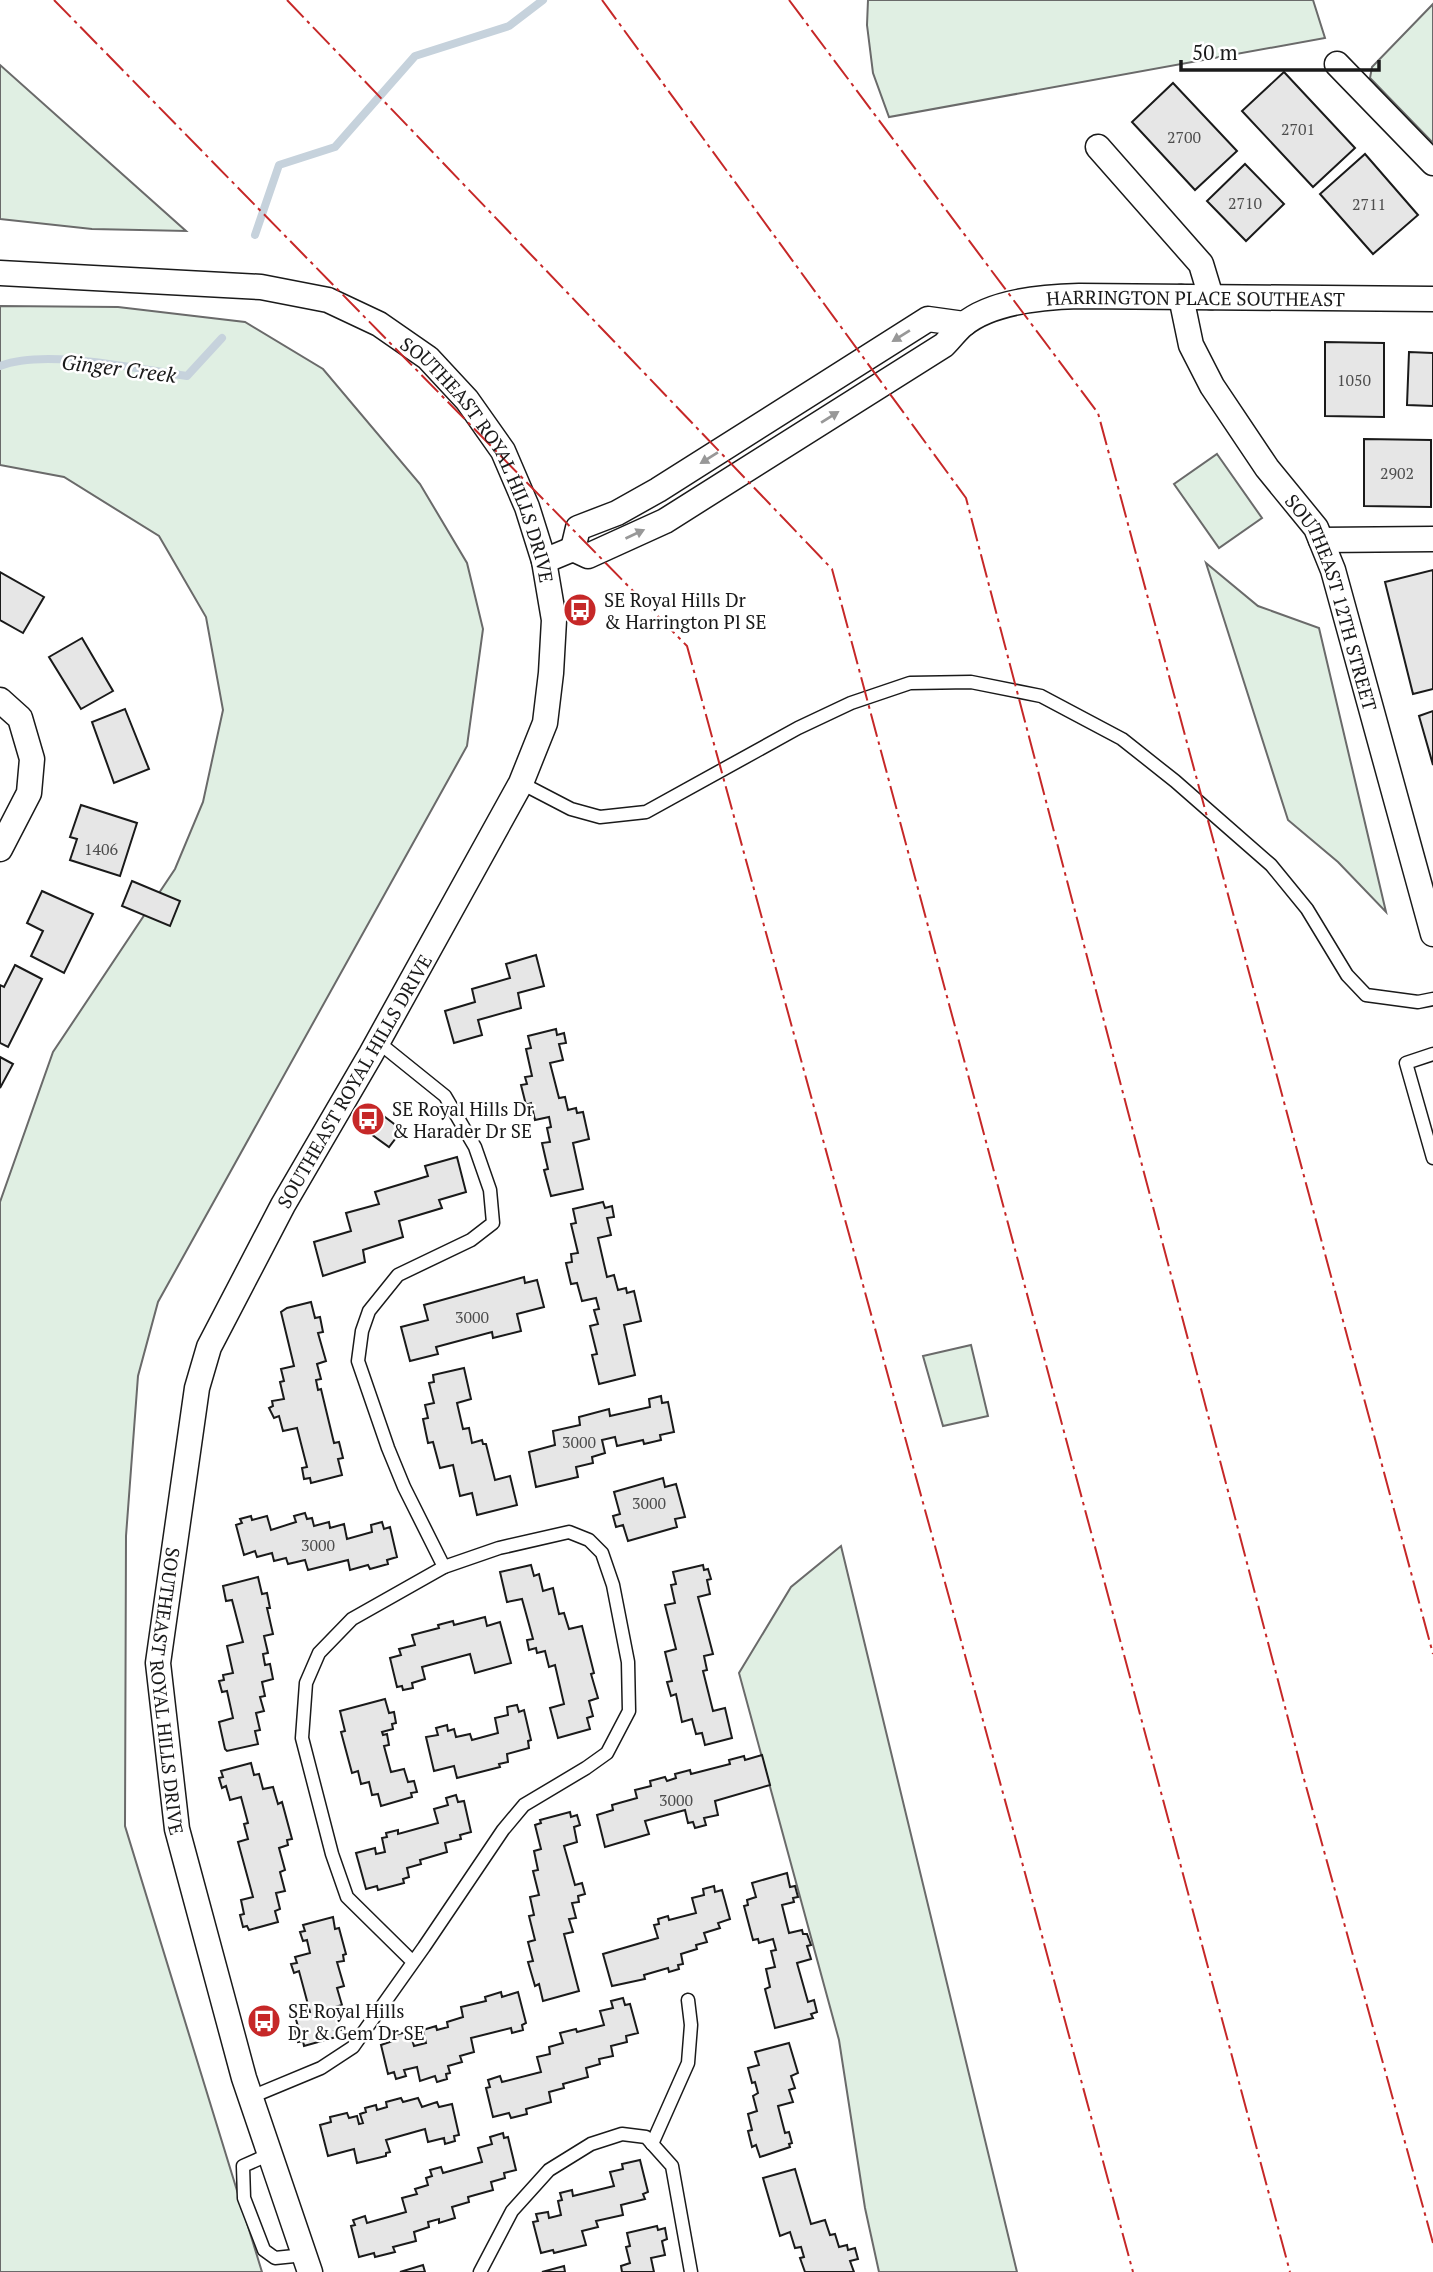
<svg xmlns="http://www.w3.org/2000/svg" width="1433" height="2272" viewBox="0 0 1433 2272" font-family="'PT Serif',serif">
<style>
.green{fill:#e0efe3;stroke:#6a6a6a;stroke-width:2}
.lines{fill:none;stroke-linecap:round;stroke-linejoin:round}
.stream{stroke:#c6d2dc;stroke-width:8}
.building{fill:#e6e6e6;stroke:#1a1a1a;stroke-width:2}
.lane-casing{stroke:#1a1a1a;stroke-width:15}
.street-casing{stroke:#1a1a1a;stroke-width:27}
.lane{stroke:#fff;stroke-width:12}
.street{stroke:#fff;stroke-width:24}
.power{stroke:#c62828;stroke-width:2;stroke-dasharray:24 5 3.5 5;stroke-linecap:butt}
.oneway{fill:#989898}
.labels{text-anchor:middle;dominant-baseline:central;stroke-width:5;stroke-linejoin:round;paint-order:stroke}
.number-label{font-size:16px;fill:#4d4d4d}
.street-label{font-size:19px;fill:#1a1a1a;stroke:#fff}
.poi-label{font-size:19px;fill:#1a1a1a;stroke:#fff;text-anchor:start}
.water-label{font-size:21px;font-style:italic;fill:#1a1a1a;stroke:#fff}
</style>
<rect width="100%" height="100%" fill="#fff"/>
<g class="green">
<path d="M868 0H1313L1325 38 889 117 873 73 867 25Z"/>
<path d="M1433 4V143L1370 78 1372 67Z"/>
<path d="M0 65 186 231 92 229 0 219Z"/>
<path d="M0 306 118 307 245 322 323 369 420 484 467 563 483 629 467 746 158 1302 138 1376 126 1536 125 1826 262 2272H0V1202L53 1052 175 869 203 802 223 710 206 617 159 536 64 477 0 465Z"/>
<path d="M1217 454 1262 518 1219 548 1174 484Z"/>
<path d="M1206 563 1258 606 1319 628 1386 912 1338 862 1288 820Z"/>
<path d="M971 1345 988 1416 943 1426 923 1356Z"/>
<path d="M841 1546 1017 2272H879L865 2208 839 2040 739 1673 791 1587Z"/>
</g>
<g class="lines">
<g class="stream">
<path d="M255 235 279 165 335 147 415 56 509 26 543 0"/>
<path d="M0 366C44 348 138 369 187 376L222 338"/>
</g>
</g>
<g class="building">
<path d="M1284 72 1355 148 1313 187 1242 111Z"/>
<path d="M1173 83 1237 151 1195 190 1132 122Z"/>
<path d="M1365 154 1418 215 1373 254 1320 194Z"/>
<path d="M1245 164 1284 204 1246 241 1207 201Z"/>
<path d="M1325 342 1384 343V417L1325 416Z"/>
<path d="M1409 352 1433 353V406L1407 405Z"/>
<path d="M1364 439 1431 440V507L1364 506Z"/>
<path d="M1433 570V689L1413 694 1385 582Z"/>
<path d="M0 572 44 597 23 633 0 620Z"/>
<path d="M82 638 113 691 81 709 49 657Z"/>
<path d="M125 709 149 769 114 783 92 722Z"/>
<path d="M1433 711V765L1419 716Z"/>
<path d="M81 805 137 823 120 876 70 860 77 839 70 837Z"/>
<path d="M132 881 180 901 170 926 122 906Z"/>
<path d="M42 891 93 914 64 973 31 956 43 931 27 923Z"/>
<path d="M536 955 544 986 518 993 521 1008 478 1020 482 1035 454 1043 445 1011 475 1002 472 989 510 978 506 964Z"/>
<path d="M15 965 42 979 8 1047 0 1043V985L4 987Z"/>
<path d="M556 1029 557 1035 564 1033 566 1043 559 1044 563 1060 550 1063 559 1098 565 1097 568 1110 576 1108 577 1113 583 1112 589 1139 573 1143 583 1189 551 1196 544 1170 548 1169 542 1143 550 1142 547 1128 551 1127 549 1117 535 1120 531 1103 526 1105 521 1085 527 1084 525 1077 532 1076 526 1049 531 1048 528 1036Z"/>
<path d="M0 1057 13 1064 0 1088Z"/>
<path d="M385 1117 402 1130 389 1147 371 1134Z"/>
<path d="M457 1157 466 1192 439 1200 442 1208 399 1221 403 1237 363 1250 365 1262 323 1276 314 1242 351 1231 346 1213 379 1204 375 1192 428 1176 425 1166Z"/>
<path d="M603 1202 605 1208 612 1206 614 1217 607 1218 611 1235 598 1238 607 1277 614 1275 618 1290 626 1288 627 1293 634 1291 641 1321 624 1325 635 1375 599 1384 592 1355 597 1354 590 1326 598 1324 594 1310 599 1309 596 1298 582 1301 577 1283 571 1284 566 1263 572 1262 571 1254 578 1253 571 1224 576 1223 573 1209Z"/>
<path d="M524 1277 525 1283 537 1280 544 1307 517 1314 521 1331 493 1338 492 1332 436 1347 438 1354 410 1361 401 1327 428 1320 424 1305Z"/>
<path d="M311 1302 315 1318 320 1317 323 1332 318 1333 326 1361 317 1364 321 1379 316 1380 318 1390 321 1389 334 1443 339 1442 343 1458 338 1459 342 1475 311 1483 310 1478 304 1479 302 1468 307 1467 297 1428 283 1431 279 1416 274 1418 269 1408 273 1406 272 1401 284 1399 280 1382 284 1381 281 1369 294 1366 281 1312 287 1308Z"/>
<path d="M464 1368 471 1399 457 1403 463 1429 469 1428 472 1443 482 1440 483 1444H486L495 1480 510 1476 517 1505 477 1515 472 1493 460 1496 453 1465 440 1468 433 1442 428 1443 423 1419 428 1418 425 1405 434 1403 429 1383 434 1382 433 1375Z"/>
<path d="M661 1396 662 1403 668 1402 674 1432 660 1435 661 1440 644 1444 643 1440 617 1446 615 1437 602 1440 605 1453 592 1457 593 1463 576 1467 578 1477 536 1487 529 1452 555 1445 553 1431 580 1425 579 1417 609 1409 610 1416 650 1407 649 1399Z"/>
<path d="M663 1478 665 1487 676 1484 685 1517 675 1519 677 1527 628 1541 623 1525 616 1527 613 1516 620 1514 614 1492Z"/>
<path d="M305 1513 307 1519 312 1518 314 1526 329 1522 330 1528 344 1524 347 1539 372 1532 371 1525 382 1522 384 1529 390 1527 397 1557 387 1560 388 1564 370 1569 368 1565 350 1570 348 1560 308 1570 305 1560 288 1564 286 1558 274 1561 272 1553 257 1557 255 1551 244 1555 236 1525 242 1523 240 1519 251 1516 252 1520 267 1516 271 1530 296 1522 294 1516Z"/>
<path d="M531 1565 534 1576 539 1574 543 1591 553 1588 559 1614 564 1613 569 1629 582 1626 594 1673 591 1674 598 1698 589 1701 593 1716 587 1718 590 1729 558 1738 550 1708 564 1704 555 1665 549 1667 545 1651 537 1653 536 1648 529 1650 527 1640 533 1639 522 1599 507 1602 500 1572Z"/>
<path d="M703 1565 704 1570 708 1569 711 1579 707 1580 710 1594 698 1597 713 1654 704 1656 707 1670 703 1671 713 1711 725 1708 732 1738 705 1745 702 1733 696 1734 692 1719 682 1722 676 1694 671 1696 667 1682 672 1681 665 1652 676 1649 665 1605 675 1603 671 1585 676 1584 673 1572Z"/>
<path d="M258 1577 262 1594 267 1593 270 1608H267L273 1634 264 1636 268 1653 263 1654 265 1665 270 1664 273 1679 262 1682 265 1696 260 1697 264 1711 256 1713 260 1730 255 1731 258 1744 227 1751 225 1749 219 1722 233 1718 227 1691 222 1692 219 1681 224 1680 223 1675 233 1673 227 1646 243 1642 232 1600 226 1601 223 1586Z"/>
<path d="M485 1617 487 1626 500 1622 511 1663 475 1673 470 1654 422 1667 425 1679 412 1683 413 1688 403 1690 402 1686 397 1687 390 1658 401 1655 399 1649 415 1645 412 1635 439 1628 438 1625 453 1621 454 1625Z"/>
<path d="M385 1699 389 1713 394 1712 396 1723 392 1724 393 1729 382 1732 383 1735 387 1734 389 1745 384 1746 391 1772 404 1769 408 1782 414 1781 417 1792 411 1793 412 1797 381 1806 378 1794 372 1795 369 1782 361 1784 358 1771 352 1773 341 1732 345 1731 340 1711Z"/>
<path d="M517 1705 519 1712 524 1710 531 1740 528 1741 529 1748 507 1754 508 1762 499 1764 500 1767 457 1778 454 1766 434 1771 426 1737 438 1735 436 1728 447 1725 448 1731 454 1729 456 1737 470 1734 472 1740 498 1733 495 1718 508 1715 507 1707Z"/>
<path d="M762 1755 770 1785 715 1801 718 1815 704 1818 706 1825 695 1828 693 1822 688 1823 685 1810 645 1821 649 1834 605 1847 597 1815 613 1810 612 1805 637 1798 635 1790 651 1786 650 1781 665 1777 667 1781 676 1778 675 1774 690 1770 691 1774 730 1764 729 1760 744 1756 745 1760Z"/>
<path d="M251 1763 254 1775 259 1774 263 1789 273 1787 278 1804 282 1802 292 1839 287 1840 288 1845 279 1848 285 1870 280 1872 285 1891 276 1893 280 1909 275 1911 278 1922 249 1930 247 1926 243 1927 240 1915 244 1914 241 1900 253 1897 238 1842 248 1839 244 1824 248 1823 241 1797 230 1800 226 1786 222 1788 219 1778 223 1777 221 1771Z"/>
<path d="M456 1795 458 1802 464 1801 471 1832 460 1835 461 1839 445 1843 447 1852 420 1860 421 1864 407 1868 409 1877 403 1879 404 1883 378 1890 377 1886 366 1889 356 1853 375 1848 376 1854 385 1852 382 1838 387 1837 386 1833 398 1830V1834L438 1823 434 1809 448 1805 446 1798Z"/>
<path d="M570 1812 571 1817 577 1815 580 1825 574 1827 577 1842 564 1846 575 1885 582 1883 585 1894 578 1896 579 1902 572 1903 576 1918 569 1919 573 1932 564 1934 579 1991 543 2001 539 1984 535 1986 528 1962 533 1961 528 1942 535 1940 529 1916 534 1915 530 1897 539 1895 533 1871 538 1870 534 1851 541 1849 535 1825 541 1823 540 1820Z"/>
<path d="M787 1873 790 1887 795 1886 798 1897 793 1898 794 1902 782 1905 789 1933 802 1930 803 1934H807L811 1945 807 1946 811 1959 797 1963 808 2002 814 2000 817 2012 811 2014 813 2018 775 2028 765 1989 770 1987 766 1969 775 1967 771 1951 776 1950 773 1939 759 1943 758 1939 753 1940 744 1906 748 1905 747 1900 756 1897 752 1883Z"/>
<path d="M714 1886 715 1892 722 1890 730 1919 718 1923 720 1928 704 1933 707 1942 696 1945 697 1949 681 1954 683 1964 678 1965 679 1969 669 1972 668 1968 644 1975 645 1979 612 1986 603 1954 658 1938 654 1925 659 1924 658 1919 668 1916 669 1920 696 1913 692 1898 704 1895 703 1889Z"/>
<path d="M333 1917 335 1929 339 1928 346 1954 343 1955 344 1961 337 1962 344 1986 337 1988 342 2005 335 2007 341 2030 334 2031 336 2037 304 2046 303 2041 298 2042 295 2031 299 2030 295 2016 310 2012 299 1971 294 1973 291 1964 297 1963 295 1957 310 1953 307 1940 303 1941 300 1932 305 1931 303 1925Z"/>
<path d="M501 1992 502 1997 518 1992 526 2023 522 2025 523 2030 512 2033 511 2028 471 2038 474 2052 460 2056 462 2062 448 2066 450 2073 446 2074 447 2079 437 2082 435 2076 420 2081 417 2067 404 2070 406 2076 396 2079 394 2072 388 2074 381 2045 393 2041 391 2036 407 2032 408 2037 411 2036 414 2046 426 2043 423 2030 436 2026 437 2030 448 2027 447 2022 463 2017 461 2007 486 2001 485 1997Z"/>
<path d="M623 1998 625 2005 630 2004 638 2033 626 2036 627 2042 611 2046 613 2056 599 2059 600 2064 586 2068 588 2077 563 2084 564 2088 549 2092 551 2102 526 2109 527 2114 511 2118 509 2113 493 2117 486 2088 490 2087 488 2080 500 2076 502 2082 541 2072 537 2057 550 2054 549 2047 563 2043 560 2033 576 2029 577 2032 604 2025 600 2011 613 2008 611 2001Z"/>
<path d="M789 2043 798 2073 791 2076 795 2088 789 2090 793 2102 778 2106 785 2133 789 2132 792 2143 789 2144 790 2147 760 2157 756 2145 752 2147 748 2131 752 2130 748 2114 757 2111 753 2096 758 2093 755 2082 752 2083 748 2068 759 2065 755 2052Z"/>
<path d="M401 2098 403 2102 418 2098 422 2107 437 2102 439 2107 452 2104 459 2135 454 2136 455 2141 445 2144 444 2138 428 2142 425 2129 386 2140 390 2152 386 2153V2156L357 2163 354 2149 328 2156 320 2125 331 2122 330 2117 347 2113 349 2118 357 2116 359 2124 363 2123 360 2114 366 2112 365 2108 376 2105 377 2110 387 2107 386 2102Z"/>
<path d="M503 2133 504 2138 508 2137 516 2170 504 2173 505 2178 491 2182 493 2190 468 2197 469 2202 452 2207 455 2218 439 2223V2219L428 2222 429 2227 414 2232 416 2241 393 2247 395 2252 375 2257 374 2253 359 2257 351 2226 355 2225 353 2220 365 2216 367 2223 406 2212 402 2198 417 2194 415 2189 428 2185 426 2178 432 2176 430 2170 441 2167 443 2173 482 2162 478 2148 492 2144 490 2137Z"/>
<path d="M640 2160 648 2192 643 2194 645 2199 621 2205 623 2215 596 2221 598 2227 582 2231 586 2245 554 2253 553 2250 541 2253 533 2222 538 2221 536 2214 548 2212 549 2218 561 2215 558 2201 562 2200 560 2193 572 2190 573 2196 614 2186 610 2172 623 2169 622 2164Z"/>
<path d="M795 2169 811 2224 825 2220 830 2235 835 2234 839 2247 847 2245 848 2250 855 2248 858 2259 850 2261 854 2272H805L800 2258 804 2257 801 2247 795 2248 790 2232 780 2236 763 2178Z"/>
<path d="M657 2226 658 2230 665 2228 667 2239 662 2241 665 2255 651 2258 654 2272H622L621 2266 630 2263 626 2247 630 2246 627 2233Z"/>
<path d="M423 2265 425 2272H400Z"/>
<path d="M564 2266 565 2272H542Z"/>
</g>
<g class="lines">
<defs>
<g id="lane">
<path d="M521 783 571 809 600 817 646 812 798 728 851 703 910 683 971 682 1041 696 1122 739 1175 781 1271 865 1307 909 1347 975 1366 995 1418 1002 1433 999"/>
<path d="M378 1042 445 1096 475 1147 490 1190 493 1223 471 1240 398 1275 369 1311 362 1331 358 1361 388 1448 404 1487 444 1567"/>
<path d="M1433 1054 1406 1063 1433 1158"/>
<path d="M251 2097 321 2068 353 2047 424 1947 503 1830 524 1805 586 1768 607 1753 629 1711 628 1662 613 1585 602 1553 589 1540 569 1532 499 1548 444 1567 352 1619 319 1653 306 1683 302 1738 332 1854 347 1897 413 1962"/>
<path d="M652 2144 688 2063 691 2025 688 2000"/>
<path d="M270 2154 243 2166 244 2198 264 2250 275 2258 304 2255"/>
<path d="M480 2272 512 2211 549 2170 591 2144 622 2134 646 2137 672 2166 691 2272"/>
</g>
<g id="street">
<path d="M1337 64 1433 163"/>
<path d="M1098 147 1201 264 1211 297"/>
<path id="s1" d="M0 273 261 287 328 300 379 324 428 358 467 400 503 451 527 507 544 561 554 620 551 673 545 723 521 783 371 1054 283 1205 209 1347 197 1388 158 1663 177 1829 244 2078 310 2272"/>
<path id="s2" d="M1181 297 1191 345 1212 386 1267 468 1316 528 1333 570 1433 934"/>
<path d="M1321 540 1433 539"/>
<path d="M573 549 578 528 617 513 658 490 928 319 964 324"/>
<path id="s3" d="M544 561 573 549 588 556 665 521 944 345C950 339 956 331 963 325 992 301 1043 297 1079 296L1433 299"/>
<path d="M0 700 20 718 32 759 29 793 0 849"/>
</g>
</defs>
<use href="#lane" class="lane-casing"/>
<use href="#street" class="street-casing"/>
<use href="#lane" class="lane"/>
<use href="#street" class="street"/>
<g class="power">
<path d="M54 0 687 646 1025 1873 1133 2272"/>
<path d="M287 0 832 569 1290 2272"/>
<path d="M602 0 966 498 1304 1779 1433 2243"/>
<path d="M789 0 1098 413 1433 1654"/>
</g>
</g>
<defs><path id="oneway-solid" d="M-6-.8H1V-3.2L6.5 0L1 3.2V.8H-6Z" transform="scale(1.75)"/></defs>
<g class="oneway">
<use href="#oneway-solid" transform="translate(901 336) rotate(148)"/>
<use href="#oneway-solid" transform="translate(830 417) rotate(-32)"/>
<use href="#oneway-solid" transform="translate(709 458) rotate(148)"/>
<use href="#oneway-solid" transform="translate(635 534) rotate(-25)"/>
</g>
<defs>
<symbol id="bus-disc" viewBox="-11 -11 22 22"><circle r="9.5" fill="#c62828" stroke="#fff"/><path d="M-5-6H5V4H4V6H2V4H-2V6H-4V4H-5ZM-3.5-4V0h7V-4ZM-3.5 1.2v1.5H-2V1.2ZM2 1.2v1.5H3.5V1.2Z" fill="#fff"/></symbol>
</defs>
<g fill-rule="evenodd">
<use href="#bus-disc" x="561" y="591" width="38" height="38"/>
<use href="#bus-disc" x="349" y="1100" width="38" height="38"/>
<use href="#bus-disc" x="245" y="2002" width="38" height="38"/>
</g>
<g class="labels">
<g class="number-label">
<text x="1298" y="129">2701</text>
<text x="1184" y="137">2700</text>
<text x="1245" y="203">2710</text>
<text x="1369" y="204">2711</text>
<text x="1354" y="380">1050</text>
<text x="1397" y="473">2902</text>
<text x="101" y="849">1406</text>
<text x="472" y="1317">3000</text>
<text x="579" y="1442">3000</text>
<text x="649" y="1503">3000</text>
<text x="318" y="1545">3000</text>
<text x="676" y="1800">3000</text>
</g>
<g class="street-label">
<text stroke="none"><textPath href="#s3" startOffset="728">HARRINGTON PLACE SOUTHEAST</textPath></text>
<text stroke="none"><textPath href="#s1" startOffset="560">SOUTHEAST ROYAL HILLS DRIVE</textPath></text>
<text stroke="none"><textPath href="#s2" startOffset="346">SOUTHEAST 12TH STREET</textPath></text>
<text transform="translate(354 1081) rotate(-60)">SOUTHEAST ROYAL HILLS DRIVE</text>
<text stroke="none"><textPath href="#s1" startOffset="1904">SOUTHEAST ROYAL HILLS DRIVE</textPath></text>
</g>
<g class="poi-label">
<text x="604" y="599">SE Royal Hills Dr<tspan x="604" dy="22">&amp; Harrington Pl SE</tspan></text>
<text x="392" y="1108">SE Royal Hills Dr<tspan x="392" dy="22">&amp; Harader Dr SE</tspan></text>
<text x="288" y="2010">SE Royal Hills<tspan x="288" dy="22">Dr &amp; Gem Dr SE</tspan></text>
</g>
<g class="water-label">
<text transform="translate(119 368) rotate(7)">Ginger Creek</text>
</g>
</g>
<path d="M1181 60v10h198v-10" fill="none" stroke="#1a1a1a" stroke-width="3.5"/>
<text x="1192" y="60" font-size="21" fill="#1a1a1a" stroke="#ffffff" stroke-width="5" paint-order="stroke">50 m</text>
</svg>
